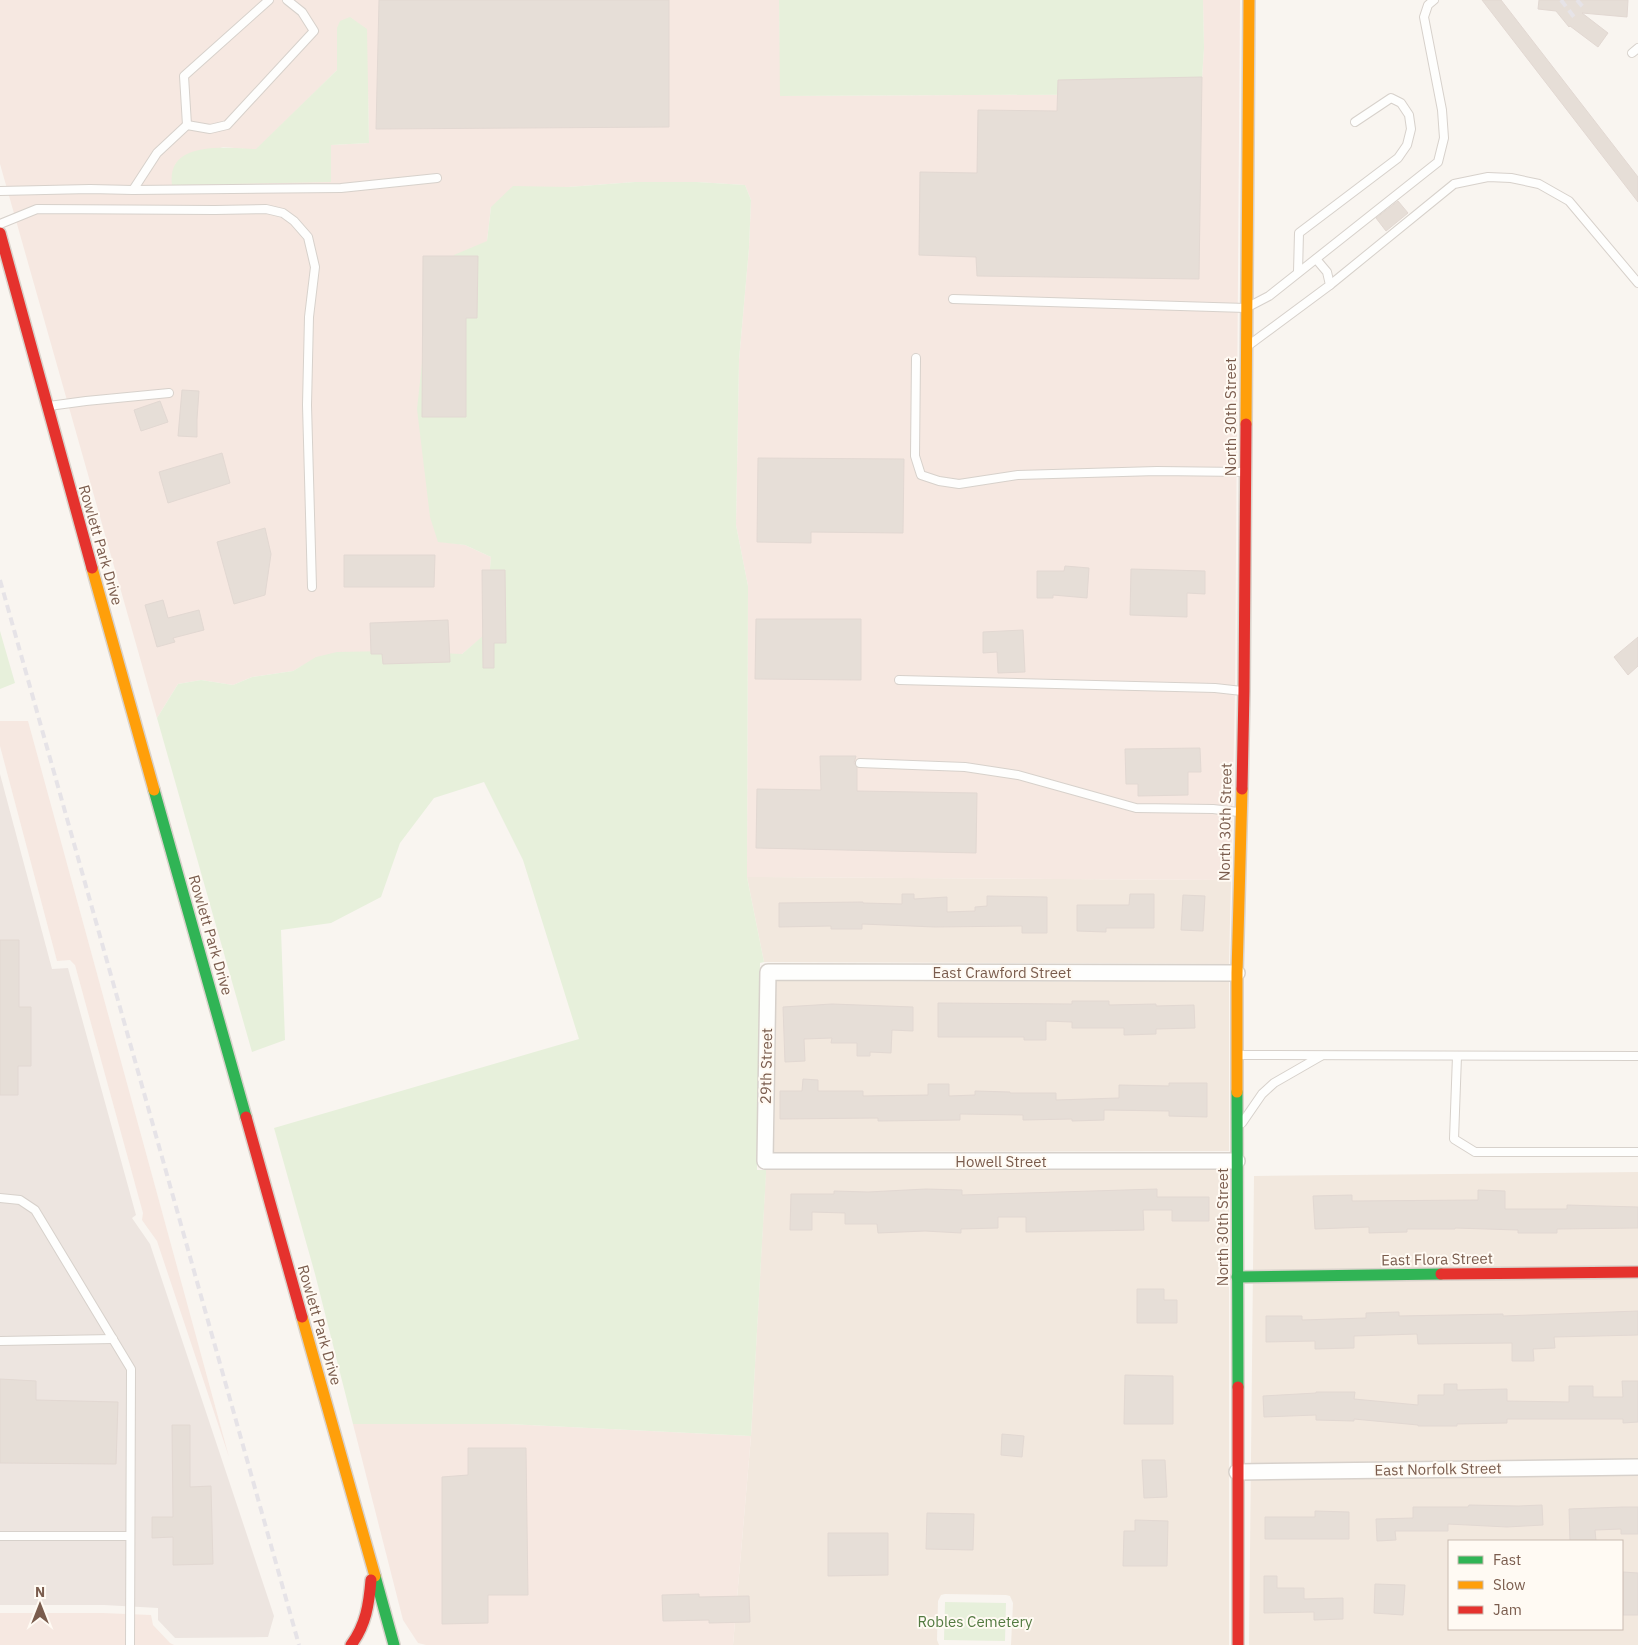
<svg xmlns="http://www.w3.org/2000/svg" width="1638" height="1645" viewBox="0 0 1638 1645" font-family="'IBM Plex Sans',sans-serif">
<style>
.residential{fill:#f2e8de;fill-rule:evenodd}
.commercial{fill:#f6e8e1;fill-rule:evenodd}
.industrial{fill:#ede5e0}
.green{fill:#e7f0db}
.building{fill:#e6ded7;stroke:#e2d8d2}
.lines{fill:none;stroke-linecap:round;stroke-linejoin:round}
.lane-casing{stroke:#d7d1cb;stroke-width:10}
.street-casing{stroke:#d7d1cb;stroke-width:18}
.fast-casing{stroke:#d9d2cb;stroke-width:14}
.slow-casing{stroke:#d9d2cb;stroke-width:14}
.jam-casing{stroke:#d9d2cb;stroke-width:14}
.lane{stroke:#fefefd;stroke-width:8}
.street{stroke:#fefefd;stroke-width:15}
.fast{stroke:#30b455;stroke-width:11}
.slow{stroke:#ff9f0a;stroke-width:11}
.jam{stroke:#e5322d;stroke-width:11}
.rail{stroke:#e6e3e7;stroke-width:4;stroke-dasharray:8 5;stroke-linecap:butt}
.labels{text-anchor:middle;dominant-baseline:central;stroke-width:4;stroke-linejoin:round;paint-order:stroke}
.street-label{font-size:15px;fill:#7a5c4d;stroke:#fffaf3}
.park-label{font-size:15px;fill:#537a41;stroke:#fffaf3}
</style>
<rect width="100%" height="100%" fill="#f9f5f0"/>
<g class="residential">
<path d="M747 877 1231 880 1229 964 764 962Z"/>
<path d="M776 981 1229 982V1151L774 1152Z"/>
<path d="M766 1170H1229V1645H1011L1013 1603 1010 1596 1006 1595 945 1594 941 1595 938 1601 937 1640 939 1645H733L751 1436Z"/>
<path d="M1638 1172V1645H1249L1254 1176ZM1449 1541H1622V1629H1449Z"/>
</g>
<g class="commercial">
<path d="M0 0H779L781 96 1201 94 1204 48 1203 0H1240L1235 691 1231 880 747 877 748 586 736 525 739 360 749 248 751 200 745 185 697 182H635L568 187 491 207 487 241 438 541 465 545 491 557 485 635 462 654 316 658 293 671 252 677 233 685 201 680 178 684 157 718 0 164ZM337 28 368 90 369 143 331 145 175 164 223 147 256 150 337 70Z"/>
<path d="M0 721H28L229 1457 157 1241 142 1220 143 1213 75 965 70 960 57 961 0 746Z"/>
<path d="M353 1424H507L751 1436 733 1645H426L418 1643 403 1620Z"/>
<path d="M0 1613H103L151 1615 153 1625 170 1643 174 1645H0Z"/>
</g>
<path class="industrial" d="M0 774 52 969 68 968 136 1215 132 1218 150 1244 274 1616 268 1637 175 1638 158 1620V1608L104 1605H0Z"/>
<g class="green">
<path d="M779 0H1203L1204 48 1201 94 780 96Z"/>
<path d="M350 17 367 29 369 143 331 145V182L172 185C166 139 228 148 256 149L337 70V28L340 21Z"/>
<path d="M635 182H697L745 185 751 200 749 248 739 360 736 525 748 586 747 877 764 962 760 963 757 1170H766V1174L751 1436 507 1424H353L315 1274 274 1128 579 1039 523 860 484 782 434 798 400 843 381 897 331 923 281 930 285 1040 252 1052 157 718 178 684 201 680 233 685 252 677 293 671 316 657 337 652 390 651 462 654 484 635 491 557 465 545 438 542 430 517 417 409 429 299 454 255 487 241 491 207 513 186 568 187Z"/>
<path d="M0 631 15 683 0 689Z"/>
<path d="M945 1602 1006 1603 1005 1641 944 1640Z"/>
</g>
<g class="building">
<path d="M379 0H669V127L376 129Z"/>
<path d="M1482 0H1501L1638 177V202Z"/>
<path d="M1539 0H1628L1627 17 1582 13 1608 33 1598 47 1570 26 1569 27 1556 11 1538 9Z"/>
<path d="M1202 77 1199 279 977 276 976 257 919 255 920 172 977 173 978 110 1057 111 1058 80Z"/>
<path d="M1398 201 1408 213 1386 231 1376 218Z"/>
<path d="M423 256H478L477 318H466V417H422Z"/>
<path d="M182 390 199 391 197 419V437L178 436Z"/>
<path d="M160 401 168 422 141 431 134 410Z"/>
<path d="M222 453 230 483 168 503 159 472Z"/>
<path d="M758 458 904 459 903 533 811 532V543L757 542Z"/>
<path d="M265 528 271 554 265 595 234 604 217 542Z"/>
<path d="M344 555H435L434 587H344Z"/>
<path d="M1065 566 1089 568 1087 598 1053 595V598H1037V571H1064Z"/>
<path d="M1131 569 1205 571V594L1187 593V617L1130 615Z"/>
<path d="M482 570H505L506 643H494V668H483Z"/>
<path d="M163 600 168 618 199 610 204 630 173 638 175 642 157 647 145 605Z"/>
<path d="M756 619H861V680L755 679Z"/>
<path d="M448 620 450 662 383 664 382 654H371L370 623Z"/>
<path d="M1023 630 1025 672 998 673 997 652 983 653V632Z"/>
<path d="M1638 637V666L1628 675 1614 657Z"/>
<path d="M1200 748 1201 772H1188V795L1138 796V784H1126L1125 749Z"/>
<path d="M820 756H856L854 763 857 767V791L977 793 976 853 756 848 757 789 821 790Z"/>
<path d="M902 894H914V899L947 897V912L975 911V907L987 906V896L1047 897V933H1022V926L935 927 862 924V929H831V926L779 927V903L863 902V903L902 904Z"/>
<path d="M1130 894H1154V928H1106V932L1077 931V905H1129Z"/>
<path d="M1183 895 1205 896 1203 931 1181 930Z"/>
<path d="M0 940H19V1007H31V1066H18V1095H0Z"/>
<path d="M1072 1001H1109V1005L1156 1004V1006L1194 1005 1195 1028 1156 1029V1034L1124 1035V1028H1072V1022L1046 1021V1040H1024V1037H938V1003L1072 1004Z"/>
<path d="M832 1004 913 1007V1031L892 1030 891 1053 870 1052V1056H857V1043H831L832 1038 804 1039 805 1061 785 1062 783 1007Z"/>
<path d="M803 1079 818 1080V1091H863V1096L928 1095V1084H949V1096L975 1095V1091L1010 1092V1093H1056V1100L1119 1098V1085L1169 1086V1083H1207V1117L1169 1116V1111L1104 1110V1120L1072 1121V1119L1023 1120V1115L960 1114V1120L878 1121V1118L780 1119V1091H802Z"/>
<path d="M926 1189 962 1190V1195L1157 1189V1197H1209V1221H1172V1210H1143L1144 1230 1026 1232V1217H998V1228L961 1229V1233L925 1231 878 1233 877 1224H845V1213L812 1212V1230H790L791 1194H834V1191L868 1192Z"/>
<path d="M1478 1190 1505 1191V1209H1567V1205L1638 1207V1228L1557 1229V1233H1518V1230L1455 1228V1229H1407V1232L1369 1233V1227L1315 1229 1313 1196 1352 1195V1201L1478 1200Z"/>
<path d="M1137 1289H1164V1300H1177V1323H1137Z"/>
<path d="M1638 1311V1335L1554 1337 1555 1348 1533 1349 1534 1361H1512V1343L1418 1344 1417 1334 1354 1336V1348L1315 1349V1341L1266 1342V1316H1302V1320L1366 1318V1313L1399 1312V1316L1503 1314V1316Z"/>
<path d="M1125 1375 1173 1376V1424H1124Z"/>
<path d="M0 1379 36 1381V1400L118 1402 116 1464 0 1463Z"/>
<path d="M1622 1381H1638V1422L1623 1423V1419H1507V1423L1457 1424V1426H1418V1425L1354 1419V1421L1316 1420V1415L1264 1417 1263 1396 1316 1393V1392H1355L1354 1399 1418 1405V1395H1444V1384H1457V1390L1507 1389V1401L1569 1402V1386H1593V1397H1623Z"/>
<path d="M172 1425H190V1487L211 1486 213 1564 173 1565V1537L152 1538V1517H173Z"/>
<path d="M1002 1434 1024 1436 1022 1457 1001 1455Z"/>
<path d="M468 1448H526L528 1595H488V1623L442 1624V1477L468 1475Z"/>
<path d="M1142 1460H1165L1167 1497 1144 1498Z"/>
<path d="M1469 1505 1518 1506 1542 1505 1543 1525 1507 1527 1448 1524V1531H1395L1396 1540 1377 1541 1376 1519 1413 1518V1507H1468Z"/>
<path d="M1623 1507H1638V1534H1621V1529L1595 1530 1596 1541H1570L1569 1509Z"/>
<path d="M1315 1511 1349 1512V1539H1265V1517H1315Z"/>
<path d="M927 1513 974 1514 973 1550 926 1549Z"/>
<path d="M1135 1520 1168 1521 1167 1566H1123L1124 1531H1135Z"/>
<path d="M828 1533H888V1575L828 1576Z"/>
<path d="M1623 1572 1638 1573V1615H1623Z"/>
<path d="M1264 1576H1277V1588H1304V1599L1343 1598V1619L1314 1620V1612L1264 1613Z"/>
<path d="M1375 1584 1405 1585 1403 1615 1374 1613Z"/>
<path d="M699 1594V1597L749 1596 750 1622 709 1623V1620L663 1621 662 1595Z"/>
</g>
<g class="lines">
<defs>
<g id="lane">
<path d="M1632 53 1638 48"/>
<path d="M187 125 210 129 227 125 314 31 302 12 287 0"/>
<path d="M187 125 184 76 269 0"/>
<path d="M133 190 341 188 437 178"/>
<path d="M0 191 90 189 133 190 157 153 187 125"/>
<path d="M0 224 37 209 215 210 266 209 283 213 294 221 308 237 315 267 309 317 307 405 312 587"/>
<path d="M1298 272 1299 233 1398 158 1407 145 1411 129 1409 115 1401 103 1391 98 1355 122"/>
<path d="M1330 285 1454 184 1488 177 1511 178 1539 184 1569 201 1638 283"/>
<path d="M953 299 1246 308 1269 296 1438 162 1444 138 1442 110 1424 17 1428 5 1434 0"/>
<path d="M1249 345 1330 285 1327 272 1316 259"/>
<path d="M916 358 915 456 921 475 939 481 959 484 1018 475 1157 471 1243 472"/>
<path d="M49 406 86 401 169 393"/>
<path d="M899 680 1215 688 1242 691"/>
<path d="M860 763 965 767 1018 775 1136 808 1213 809 1238 812"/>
<path d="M1239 1055 1638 1056"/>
<path d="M1457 1056 1454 1139 1475 1152H1638"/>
<path d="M1242 1123 1262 1094 1274 1083 1321 1056"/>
<path d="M0 1198 20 1200 35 1210 131 1369 130 1645"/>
<path d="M0 1341 113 1339"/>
<path d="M0 1536H130"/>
</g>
<g id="street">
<path d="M1237 973 768 972 765 1161H1237"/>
<path d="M1237 1472 1638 1467"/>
</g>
<g id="fast">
<path d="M154 790 246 1117"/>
<path d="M1237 1092 1238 1387"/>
<path d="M1237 1277 1441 1274"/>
<path d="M375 1576 394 1645"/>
</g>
<g id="slow">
<path d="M1246 424 1249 0"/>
<path d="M92 568 154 790"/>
<path d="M1237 1092V973L1242 789"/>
<path d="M302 1317 375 1576"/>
</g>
<g id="jam">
<path d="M0 233 92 568"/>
<path d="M1242 789 1244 691 1246 424"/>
<path d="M246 1117 302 1317"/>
<path d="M1441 1274 1638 1272"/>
<path d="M1238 1387V1645"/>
<path d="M351 1645C366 1625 369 1604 371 1580"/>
</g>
</defs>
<use href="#lane" class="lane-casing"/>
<use href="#street" class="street-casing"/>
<use href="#fast" class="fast-casing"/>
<use href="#slow" class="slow-casing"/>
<use href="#jam" class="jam-casing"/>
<use href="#lane" class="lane"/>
<use href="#street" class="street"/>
<use href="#fast" class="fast"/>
<use href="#slow" class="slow"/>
<use href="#jam" class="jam"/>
<g class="rail">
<path d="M1561 0 1574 17"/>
<path d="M1577 0 1583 7"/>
<path d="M0 580 299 1645"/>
</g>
</g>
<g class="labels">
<g class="street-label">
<text transform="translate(1230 417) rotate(-90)">North 30th Street</text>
<text transform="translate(101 545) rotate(74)">Rowlett Park Drive</text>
<text transform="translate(1225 822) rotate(-89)">North 30th Street</text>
<text transform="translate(211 935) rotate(74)">Rowlett Park Drive</text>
<text x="1002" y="972">East Crawford Street</text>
<text transform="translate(766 1066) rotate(-89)">29th Street</text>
<text x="1001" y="1161">Howell Street</text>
<text transform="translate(1222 1227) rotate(-90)">North 30th Street</text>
<text transform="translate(1437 1259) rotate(-1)">East Flora Street</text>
<text transform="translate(320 1325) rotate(74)">Rowlett Park Drive</text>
<text transform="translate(1438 1469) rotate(-1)">East Norfolk Street</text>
</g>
<g class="park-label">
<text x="975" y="1621">Robles Cemetery</text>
</g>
</g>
<rect x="1448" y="1540" width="175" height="90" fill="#fffaf3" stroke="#cabbb1"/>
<rect x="1458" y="1556" width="25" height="8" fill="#30b455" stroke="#cabbb1"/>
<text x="1493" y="1565" font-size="15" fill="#7a5c4d">Fast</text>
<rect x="1458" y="1581" width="25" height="8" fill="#ff9f0a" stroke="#cabbb1"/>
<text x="1493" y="1590" font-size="15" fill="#7a5c4d">Slow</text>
<rect x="1458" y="1606" width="25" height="8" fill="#e5322d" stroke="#cabbb1"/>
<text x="1493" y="1615" font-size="15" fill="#7a5c4d">Jam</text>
<g transform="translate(40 1605)" stroke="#fffaf3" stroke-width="4" paint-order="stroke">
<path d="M0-4L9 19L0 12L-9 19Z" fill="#7a5c4d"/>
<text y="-8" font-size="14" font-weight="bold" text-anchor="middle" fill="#7a5c4d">N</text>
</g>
</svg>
